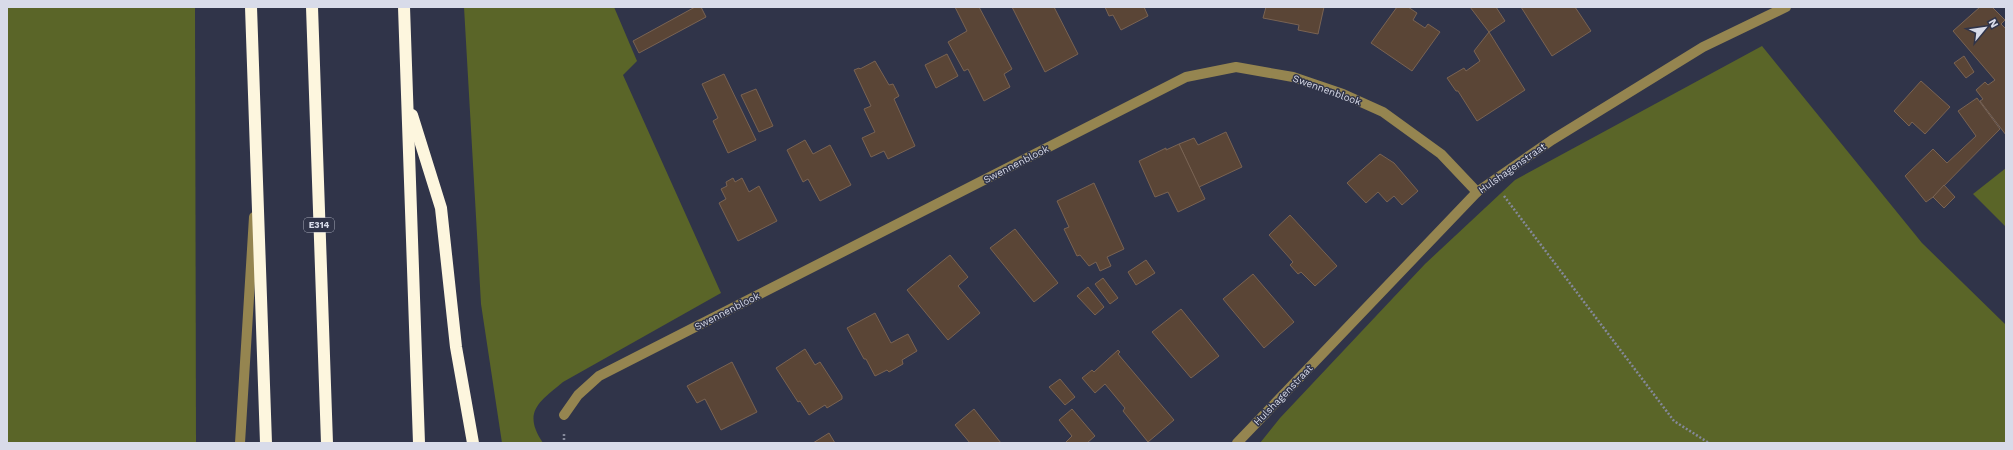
<svg xmlns="http://www.w3.org/2000/svg" width="2013" height="450" viewBox="0 0 2013 450" font-family="'Work Sans',sans-serif">
<style>
.green{fill:#5a6528}
.building{fill:#5a4536;stroke:#796353}
.lines{fill:none;stroke-linecap:round;stroke-linejoin:round}
.path{stroke:#85899a;stroke-width:2.5;stroke-dasharray:2 2;stroke-linecap:butt}
.minor{stroke:#958550;stroke-width:10}
.highway{stroke:#fdf6de;stroke-width:12}
.labels{text-anchor:middle;dominant-baseline:central;stroke-width:3;stroke-linejoin:round;paint-order:stroke}
.shield{fill:#303449;stroke:#a6a9b9;stroke-width:1}
.shield-label{font-size:9px;font-weight:bold;fill:#d8dbe9}
.street-label{font-size:10px;fill:#d8dbe9;stroke:#303449}
</style>
<rect width="100%" height="100%" fill="#303449"/>
<g class="green">
<path d="M7 7H195L196 443H7Z"/>
<path d="M464 7H614L637 61 623 75 721 293 563 382C539 402 522 412 543 443H502L481 304Z"/>
<path d="M1762 46 1922 243 2006 325V443H1260L1280 418 1425 264 1515 180Z"/>
<path d="M2006 168V227L1973 194Z"/>
</g>
<g class="building">
<path d="M695 7H701L706 17 639 53 633 41Z"/>
<path d="M955 7H979L1012 69 1004 74 1010 87 984 101 968 69 964 71 948 42 967 31Z"/>
<path d="M1012 7H1054L1078 54 1045 72Z"/>
<path d="M1105 7H1144L1148 16 1121 30 1113 15 1109 16Z"/>
<path d="M1266 7H1324L1318 34 1298 30 1299 25 1263 18Z"/>
<path d="M1397 7H1408L1417 13 1413 20 1425 28 1428 24 1440 32 1412 71 1371 43Z"/>
<path d="M1470 7H1496L1505 21 1489 32Z"/>
<path d="M1521 7H1575L1591 31 1552 56Z"/>
<path d="M1980 7H1992L2005 20 2001 24 2006 29V135L1980 101 1983 99 1976 90 1985 82 1988 85 1995 80 1953 31Z"/>
<path d="M1489 32 1525 90 1477 121 1458 91H1456L1447 78 1464 68 1466 71 1480 61 1474 51Z"/>
<path d="M947 54 958 76 936 88 925 65Z"/>
<path d="M1964 56 1974 72 1966 78 1954 63Z"/>
<path d="M875 61 889 85 893 84 899 96 894 99 915 146 888 159 884 151 871 157 862 138 875 132 864 109 871 106 854 70 859 68 860 69Z"/>
<path d="M724 74 756 140 728 153 713 121 718 118 702 84Z"/>
<path d="M1921 81 1950 107 1925 134 1912 122 1909 126 1894 111Z"/>
<path d="M756 89 773 126 759 132 741 95Z"/>
<path d="M1977 98 2000 129 1933 197 1926 202 1905 176 1933 149 1947 163 1976 136 1958 111Z"/>
<path d="M1226 132 1242 167 1199 187 1179 144 1194 138 1198 145Z"/>
<path d="M805 140 813 154 830 145 851 185 820 201 808 179 803 182 787 150Z"/>
<path d="M1179 144 1205 199 1178 212 1168 192 1155 197 1139 161 1166 148V150Z"/>
<path d="M1380 154 1394 163 1418 191 1402 205 1394 196 1387 202 1378 192 1366 203 1347 183Z"/>
<path d="M733 178 735 182 742 178 749 192 759 186 777 221 738 241 719 203 726 199 721 189 727 186 726 182Z"/>
<path d="M1094 183 1124 249 1107 257 1111 266 1100 271 1096 262 1089 266 1080 255 1077 256 1064 229 1069 227 1057 201Z"/>
<path d="M1944 185 1955 197 1944 208 1933 197Z"/>
<path d="M1290 215 1337 266 1315 286 1301 272 1298 274 1290 265 1293 262 1269 235Z"/>
<path d="M1015 229 1058 283 1034 302 990 248Z"/>
<path d="M950 255 968 277 958 286 980 313 948 340 907 290Z"/>
<path d="M1146 260 1155 273 1136 285 1128 272Z"/>
<path d="M1253 274 1294 322 1264 348 1223 299Z"/>
<path d="M1103 278 1118 298 1110 304 1095 284Z"/>
<path d="M1088 287 1104 307 1095 315 1077 296Z"/>
<path d="M1181 309 1219 356 1191 378 1152 332Z"/>
<path d="M875 313 891 343 908 334 917 351 902 360 903 364 889 372 887 370 875 376 866 359H864L847 328Z"/>
<path d="M805 349 815 365 820 362 842 396V399L827 408 825 405 809 415 800 401 798 402 776 368Z"/>
<path d="M1118 350 1120 352 1118 354 1174 420 1148 442 1123 411 1125 408 1105 384 1095 393 1082 378 1092 370 1094 372Z"/>
<path d="M732 362 757 412 721 430 705 399 697 403 687 386Z"/>
<path d="M1060 379 1075 397 1065 405 1049 387Z"/>
<path d="M974 409 1001 443H970L955 425Z"/>
<path d="M1072 409 1095 436 1087 443H1065L1072 436 1059 420Z"/>
<path d="M829 433 835 443H813Z"/>
</g>
<g class="lines">
<g class="path">
<path d="M1504 196 1674 421 1709 443"/>
<path d="M564 434V443"/>
</g>
<g class="minor">
<path d="M564 415 578 395 599 376 1186 77 1236 67 1293 77 1343 94 1383 112 1441 154 1477 192"/>
<path d="M240 443 254 217"/>
<path d="M1237 443 1477 192 1552 140 1703 47 1786 7"/>
</g>
<g class="highway">
<path d="M251 7 266 443"/>
<path d="M312 7 327 443"/>
<path d="M404 7 419 443"/>
<path d="M412 115 441 208 456 347 473 443"/>
</g>
</g>
<g class="labels">
<rect class="shield" x="304" y="218" width="30" height="14" rx="3"/>
<g class="shield-label">
<text x="319" y="225">E314</text>
</g>
<g class="street-label">
<text transform="translate(1327 90) rotate(20)">Swennenblook</text>
<text transform="translate(1016 164) rotate(-27)">Swennenblook</text>
<text transform="translate(1512 168) rotate(-35)">Hulshagenstraat</text>
<text transform="translate(727 311) rotate(-27)">Swennenblook</text>
<text transform="translate(1283 395) rotate(-46)">Hulshagenstraat</text>
</g>
</g>
<rect width="2013" height="450" fill="none" stroke="#d8dbe9" stroke-width="16"/>
<g transform="translate(1985 28) rotate(61)" stroke="#303449" stroke-width="3" paint-order="stroke">
<path d="M0-3L7 15L0 10L-7 15Z" fill="#d8dbe9"/>
<text y="-6" font-size="11" font-weight="bold" text-anchor="middle" fill="#d8dbe9">N</text>
</g>
</svg>
